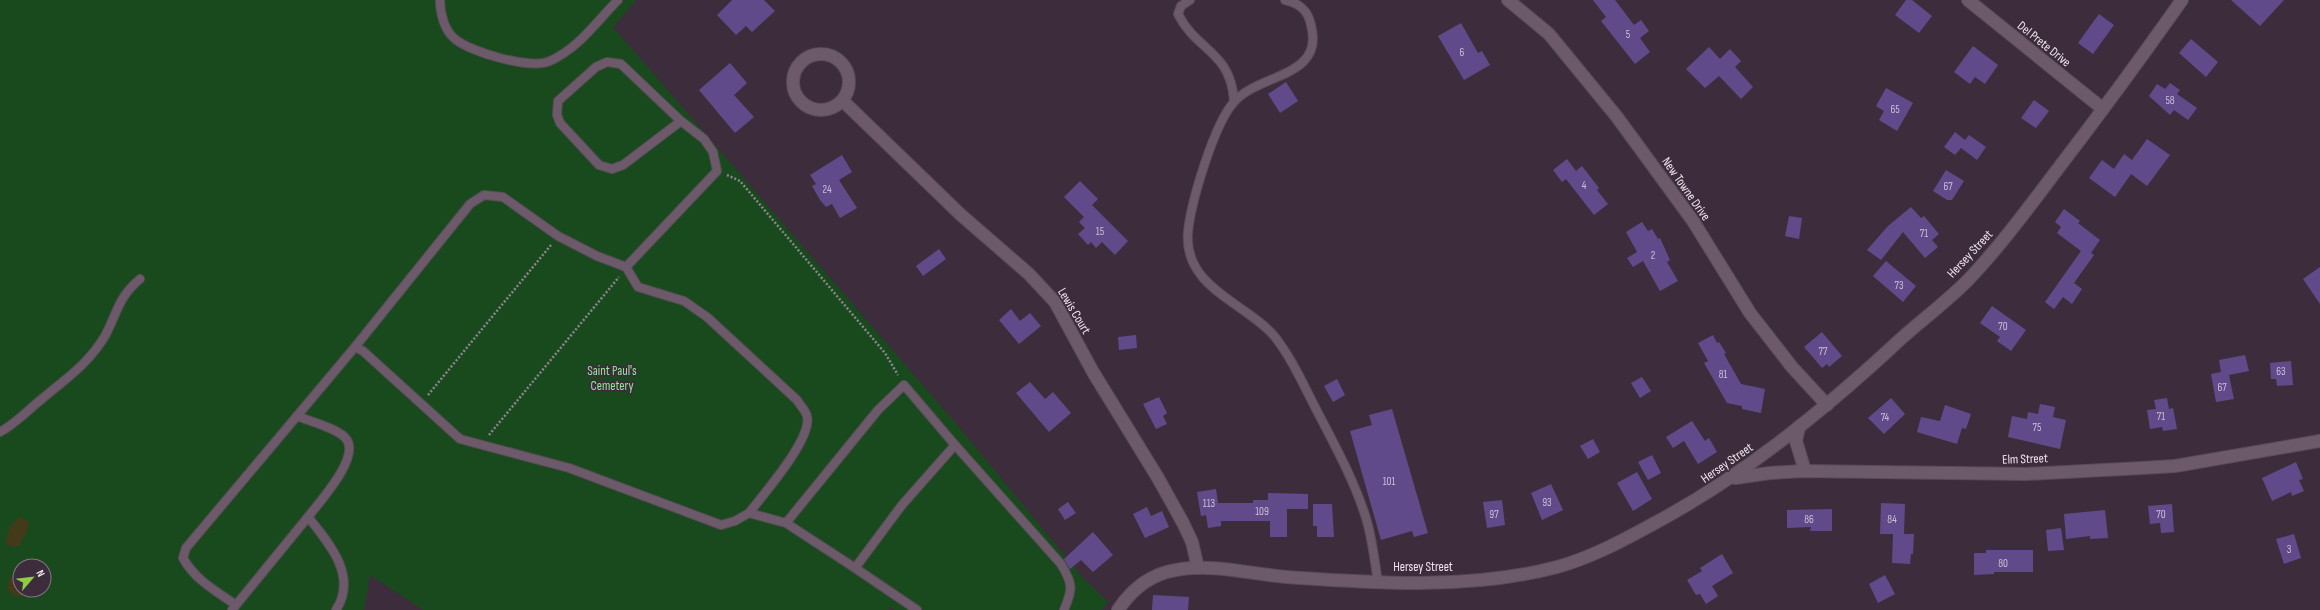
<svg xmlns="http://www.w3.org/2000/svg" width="2320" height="610" viewBox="0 0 2320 610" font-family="'Sofia Sans Condensed',sans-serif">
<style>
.green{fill:#194a1e;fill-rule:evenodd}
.sand{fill:#433a1a}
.building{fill:#614a8a}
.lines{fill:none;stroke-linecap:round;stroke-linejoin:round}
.lane-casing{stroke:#594b57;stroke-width:10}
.street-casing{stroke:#594b57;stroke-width:14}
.secondary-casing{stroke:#594b57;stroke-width:14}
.path{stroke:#918490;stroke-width:2.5;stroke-dasharray:2 2;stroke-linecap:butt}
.lane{stroke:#6c5a6a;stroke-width:8}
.street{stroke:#6c5a6a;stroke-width:12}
.secondary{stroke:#6c5a6a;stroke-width:12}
.labels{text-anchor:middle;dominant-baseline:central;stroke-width:3.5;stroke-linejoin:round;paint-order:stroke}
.number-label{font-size:11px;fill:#ccbed4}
.street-label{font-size:13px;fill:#efe4ed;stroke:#3d2d3c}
.park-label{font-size:13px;fill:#94e698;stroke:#3d2d3c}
</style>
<rect width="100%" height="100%" fill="#3d2d3c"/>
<path class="green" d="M0 0H636L613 27 958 426 1083 578 1108 602 1102 610H894L890 607 888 610H423L370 575 364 610H0ZM20 566H44V590H20Z"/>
<g class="sand">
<path d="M22 517 29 522 27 531 19 546 10 547 6 542C6 533 13 519 22 517Z"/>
<path d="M20 574V590H27C21 601 10 597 7 586L11 577Z"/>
</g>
<g class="building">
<path d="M732 0H764L775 11 752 32 746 26 736 35 717 15Z"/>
<path d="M1593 0H1615L1634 25 1641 20 1649 31 1640 38 1650 52 1635 64 1601 21 1606 17Z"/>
<path d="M1906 0H1912L1932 16 1919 33 1895 15Z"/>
<path d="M2231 0H2284L2260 26Z"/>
<path d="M2099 14 2114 25 2093 54 2078 43Z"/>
<path d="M1461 23 1478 53 1482 51 1490 65 1464 80 1438 36Z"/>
<path d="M2191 39 2218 62 2206 77 2179 53Z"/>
<path d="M1973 46 1998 65 1985 84 1975 77 1970 84 1954 72Z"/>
<path d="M1709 47 1720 59 1730 49 1741 61 1735 67 1753 87 1741 99 1719 76 1705 88 1686 69Z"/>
<path d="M730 63 747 83 734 95 754 117 735 133 699 90Z"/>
<path d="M1286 82 1298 101 1280 113 1268 94Z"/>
<path d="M2170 83 2180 90 2177 94 2197 108 2188 120 2174 110 2170 115 2149 96 2157 84 2165 89Z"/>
<path d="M1886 88 1913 103 1897 131 1879 120 1884 111 1876 106Z"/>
<path d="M2034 100 2049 111 2036 128 2021 118Z"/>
<path d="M1955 132 1965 140 1969 135 1986 147 1977 160 1961 148 1955 155 1944 147Z"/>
<path d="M2147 139 2170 155 2147 186 2131 174 2115 197 2089 178 2102 160 2114 169 2124 154 2132 160Z"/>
<path d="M842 155 852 172 839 180 857 208 840 218 832 204 826 207 820 200 812 186 816 184 810 175Z"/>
<path d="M1567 159 1576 171 1582 166 1599 188 1597 190 1608 204 1594 215 1566 179 1562 182 1553 170Z"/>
<path d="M1946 170 1964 181 1952 200H1947L1933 191Z"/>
<path d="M1080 181 1098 199 1092 205 1128 241 1115 255 1102 242 1096 248 1091 242 1088 245 1078 234 1085 228 1079 222 1084 217 1064 197Z"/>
<path d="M1911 207 1921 218 1924 216 1939 234 1932 240 1938 247 1925 258 1903 232 1881 260 1867 250 1888 226Z"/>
<path d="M2064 209 2080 221 2078 223 2100 240 2091 253 2094 255 2074 283 2082 289 2072 304 2063 297 2054 309 2045 302 2081 251 2057 233 2061 227 2055 222Z"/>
<path d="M1789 216 1802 218 1799 239 1785 236Z"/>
<path d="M1642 222 1648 231 1652 229 1658 239 1660 238 1670 260 1667 262 1678 281 1660 291 1643 261 1633 267 1627 258 1637 252 1626 232Z"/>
<path d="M939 249 946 259 923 276 916 266Z"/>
<path d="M1886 261 1916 286 1903 302 1873 276Z"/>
<path d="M2320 267V304L2303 279Z"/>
<path d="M1992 306 2026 330 2011 351 1997 341 2000 337 1980 323Z"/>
<path d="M1011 309 1020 321 1030 313 1041 326 1019 344 999 320Z"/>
<path d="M1822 332 1842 356 1829 367 1827 364 1822 368 1804 347Z"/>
<path d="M1136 335 1137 348 1119 350 1118 337Z"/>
<path d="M1713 335 1717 343 1719 342 1726 353 1724 354 1741 384 1765 389 1761 413 1742 409V406L1727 403 1704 363 1708 361 1698 343Z"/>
<path d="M2245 355 2249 371 2229 375 2234 399 2216 402 2211 374 2221 372 2219 360Z"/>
<path d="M2291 361 2293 385 2277 386 2276 379H2271L2270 363Z"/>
<path d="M1642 377 1651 391 1640 398 1631 383Z"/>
<path d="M1337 379 1345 395 1333 402 1324 386Z"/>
<path d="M1030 382 1045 399 1053 392 1071 413 1049 432 1016 393Z"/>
<path d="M1159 397 1167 413 1163 416 1167 424 1156 429 1143 404Z"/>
<path d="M1891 398 1905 414 1884 434 1868 418Z"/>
<path d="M2167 398 2169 409 2173 408 2177 429 2163 431 2162 427 2150 429 2147 410 2156 409 2154 400Z"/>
<path d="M2040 404 2055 407 2053 417 2066 420 2060 449 2008 437 2012 416 2027 419 2028 412 2038 414Z"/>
<path d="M1945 405 1971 414 1966 429 1962 428 1957 444 1917 432 1921 417 1940 421Z"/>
<path d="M1392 409 1428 533 1414 537 1412 531 1381 540 1350 431 1372 425 1369 415Z"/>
<path d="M1692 421 1705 441 1709 438 1717 452 1698 464 1684 441 1673 448 1666 437Z"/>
<path d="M1593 439 1600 452 1588 459 1580 446Z"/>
<path d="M1652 455 1661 473 1648 480 1638 462Z"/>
<path d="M2296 462 2303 479 2299 480 2304 491 2292 496 2291 492 2272 501 2262 478Z"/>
<path d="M1637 472 1652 499 1633 511 1617 483Z"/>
<path d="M1551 484 1563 510 1542 520 1531 493Z"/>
<path d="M1216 489 1218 503H1253V500H1268V493L1308 494V509H1287V537H1270V521H1221V526L1208 528 1206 515 1201 516 1197 492Z"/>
<path d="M1502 500 1505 525 1487 528 1483 502Z"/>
<path d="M1068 502 1076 513 1065 520 1058 509Z"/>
<path d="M1881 503 1905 504 1904 534H1914L1913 554H1911L1910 564 1892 563 1893 534H1880Z"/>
<path d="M1313 504H1332L1334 537H1317V526H1313Z"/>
<path d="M2172 504 2174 532 2161 533 2160 523 2150 524 2148 506Z"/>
<path d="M1147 507 1151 516 1162 511 1169 527 1145 538 1133 514Z"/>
<path d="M1832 509V531H1810L1811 527 1787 528V510Z"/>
<path d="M2105 510 2108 538 2090 539V536L2066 539 2064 514Z"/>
<path d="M2061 528 2064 550 2048 551 2046 530Z"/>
<path d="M1093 532 1113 555 1093 572 1081 560 1070 569 1064 559Z"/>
<path d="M2294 534 2301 558 2284 564 2276 539Z"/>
<path d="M1986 550H2033V572H1994V574L1974 575V553H1986Z"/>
<path d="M1722 554 1733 573 1712 586 1718 596 1706 604 1700 594 1696 595 1687 580 1702 571 1700 568Z"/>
<path d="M1885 575 1895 594 1878 603 1869 584Z"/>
<path d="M1153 595 1189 597 1188 610H1152Z"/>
</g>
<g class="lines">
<defs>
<g id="lane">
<path d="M440 0C440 13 444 30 455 39 470 52 531 70 550 61 580 47 596 22 618 0"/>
<path d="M1190 0 1181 6 1178 14C1196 51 1231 51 1234 101"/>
<path d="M1285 0C1299 3 1308 10 1311 25 1325 78 1259 73 1234 102 1214 124 1191 202 1188 232 1183 288 1247 303 1275 337 1292 359 1303 384 1316 409 1333 442 1352 476 1364 512 1372 534 1374 558 1378 582"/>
<path d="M681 121 623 165 612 169 599 165 560 123 557 115 558 101 596 67 607 62 621 64 681 121 704 139 713 152 717 171 626 267 638 287 684 301 707 317 797 400C800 405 806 411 807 416 813 438 763 495 749 513"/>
<path d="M626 267 597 256 558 236 503 197 484 195 470 204 355 347 363 351 460 439 569 468 721 525 735 521 749 513 786 523 878 410 904 385 955 445 902 505 855 568 786 523"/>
<path d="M0 432C16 423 28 410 43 398 67 378 88 364 105 336 117 314 118 297 140 279"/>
<path d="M955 445 1061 564C1073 584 1073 589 1064 610"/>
<path d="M308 517C320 501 359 459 347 440 341 429 309 421 297 416L355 347"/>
<path d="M855 568 917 610"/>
<path d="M236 605 308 517C329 543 358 576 336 610"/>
<path d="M232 610 236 605C216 591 195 580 183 558L186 548 297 416"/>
</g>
<g id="street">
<path d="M1508 0 1549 34 1617 117 1693 221 1750 313 1792 367 1827 405"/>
<path d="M1968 0 2103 109"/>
<circle cx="821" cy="82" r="28"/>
<path d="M843 101 961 215 1029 274 1055 302 1093 372 1158 478 1183 523 1192 542 1198 568"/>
</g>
<g id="secondary">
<path d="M1799 427 1796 441 1805 471"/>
<path d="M1735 478 1770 473 1802 471 2026 474 2142 468 2175 466 2320 441"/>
<path d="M1118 610C1132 589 1151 574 1176 570 1211 563 1251 574 1287 577 1376 583 1470 590 1557 567 1590 558 1622 541 1653 524 1741 477 1818 415 1891 348 1916 324 1946 303 1970 278 2002 244 2029 207 2057 170 2100 114 2141 58 2182 0"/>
</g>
</defs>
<use href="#lane" class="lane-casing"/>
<use href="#street" class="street-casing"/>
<use href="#secondary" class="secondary-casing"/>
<g class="path">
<path d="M727 175 740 181 885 353 898 375"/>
<path d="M428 395 551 245"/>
<path d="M489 435 619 277"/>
</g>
<use href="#lane" class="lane"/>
<use href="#street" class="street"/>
<use href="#secondary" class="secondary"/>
</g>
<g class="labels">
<g class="number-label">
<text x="1628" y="34">5</text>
<text x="1462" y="52">6</text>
<text x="2170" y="100">58</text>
<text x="1895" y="109">65</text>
<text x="1584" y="185">4</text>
<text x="1948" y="186">67</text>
<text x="827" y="189">24</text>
<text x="1100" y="231">15</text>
<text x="1924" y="233">71</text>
<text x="1653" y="255">2</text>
<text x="1899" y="285">73</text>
<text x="2003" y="326">70</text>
<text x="1823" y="351">77</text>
<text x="2281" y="371">63</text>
<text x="1723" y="374">81</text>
<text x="2222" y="387">67</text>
<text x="2161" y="416">71</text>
<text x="1885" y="417">74</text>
<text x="2037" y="427">75</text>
<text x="1389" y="481">101</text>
<text x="1547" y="502">93</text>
<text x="1209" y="503">113</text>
<text x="1262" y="511">109</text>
<text x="1494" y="514">97</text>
<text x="2161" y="514">70</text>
<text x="1809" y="519">86</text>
<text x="1892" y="519">84</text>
<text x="2289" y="549">3</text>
<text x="2003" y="563">80</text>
</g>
<g class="street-label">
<text transform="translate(2044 44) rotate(39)">Del Prete Drive</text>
<text transform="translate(1686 189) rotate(55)">New Towne Drive</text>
<text transform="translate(1970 254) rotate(-47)">Hersey Street</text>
<text transform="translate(1074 311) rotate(59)">Lewis Court</text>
<text transform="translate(2025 459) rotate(-2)">Elm Street</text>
<text transform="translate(1727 463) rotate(-35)">Hersey Street</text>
<text x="1423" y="567">Hersey Street</text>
</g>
<g class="park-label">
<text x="612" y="371">Saint Paul's<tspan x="612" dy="15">Cemetery</tspan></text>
</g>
</g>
<g transform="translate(32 578) rotate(62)"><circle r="19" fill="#3d2d3c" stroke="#847683"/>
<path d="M0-3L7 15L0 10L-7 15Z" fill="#8ecd43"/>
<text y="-6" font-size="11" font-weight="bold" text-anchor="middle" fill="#efe4ed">N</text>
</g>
</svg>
